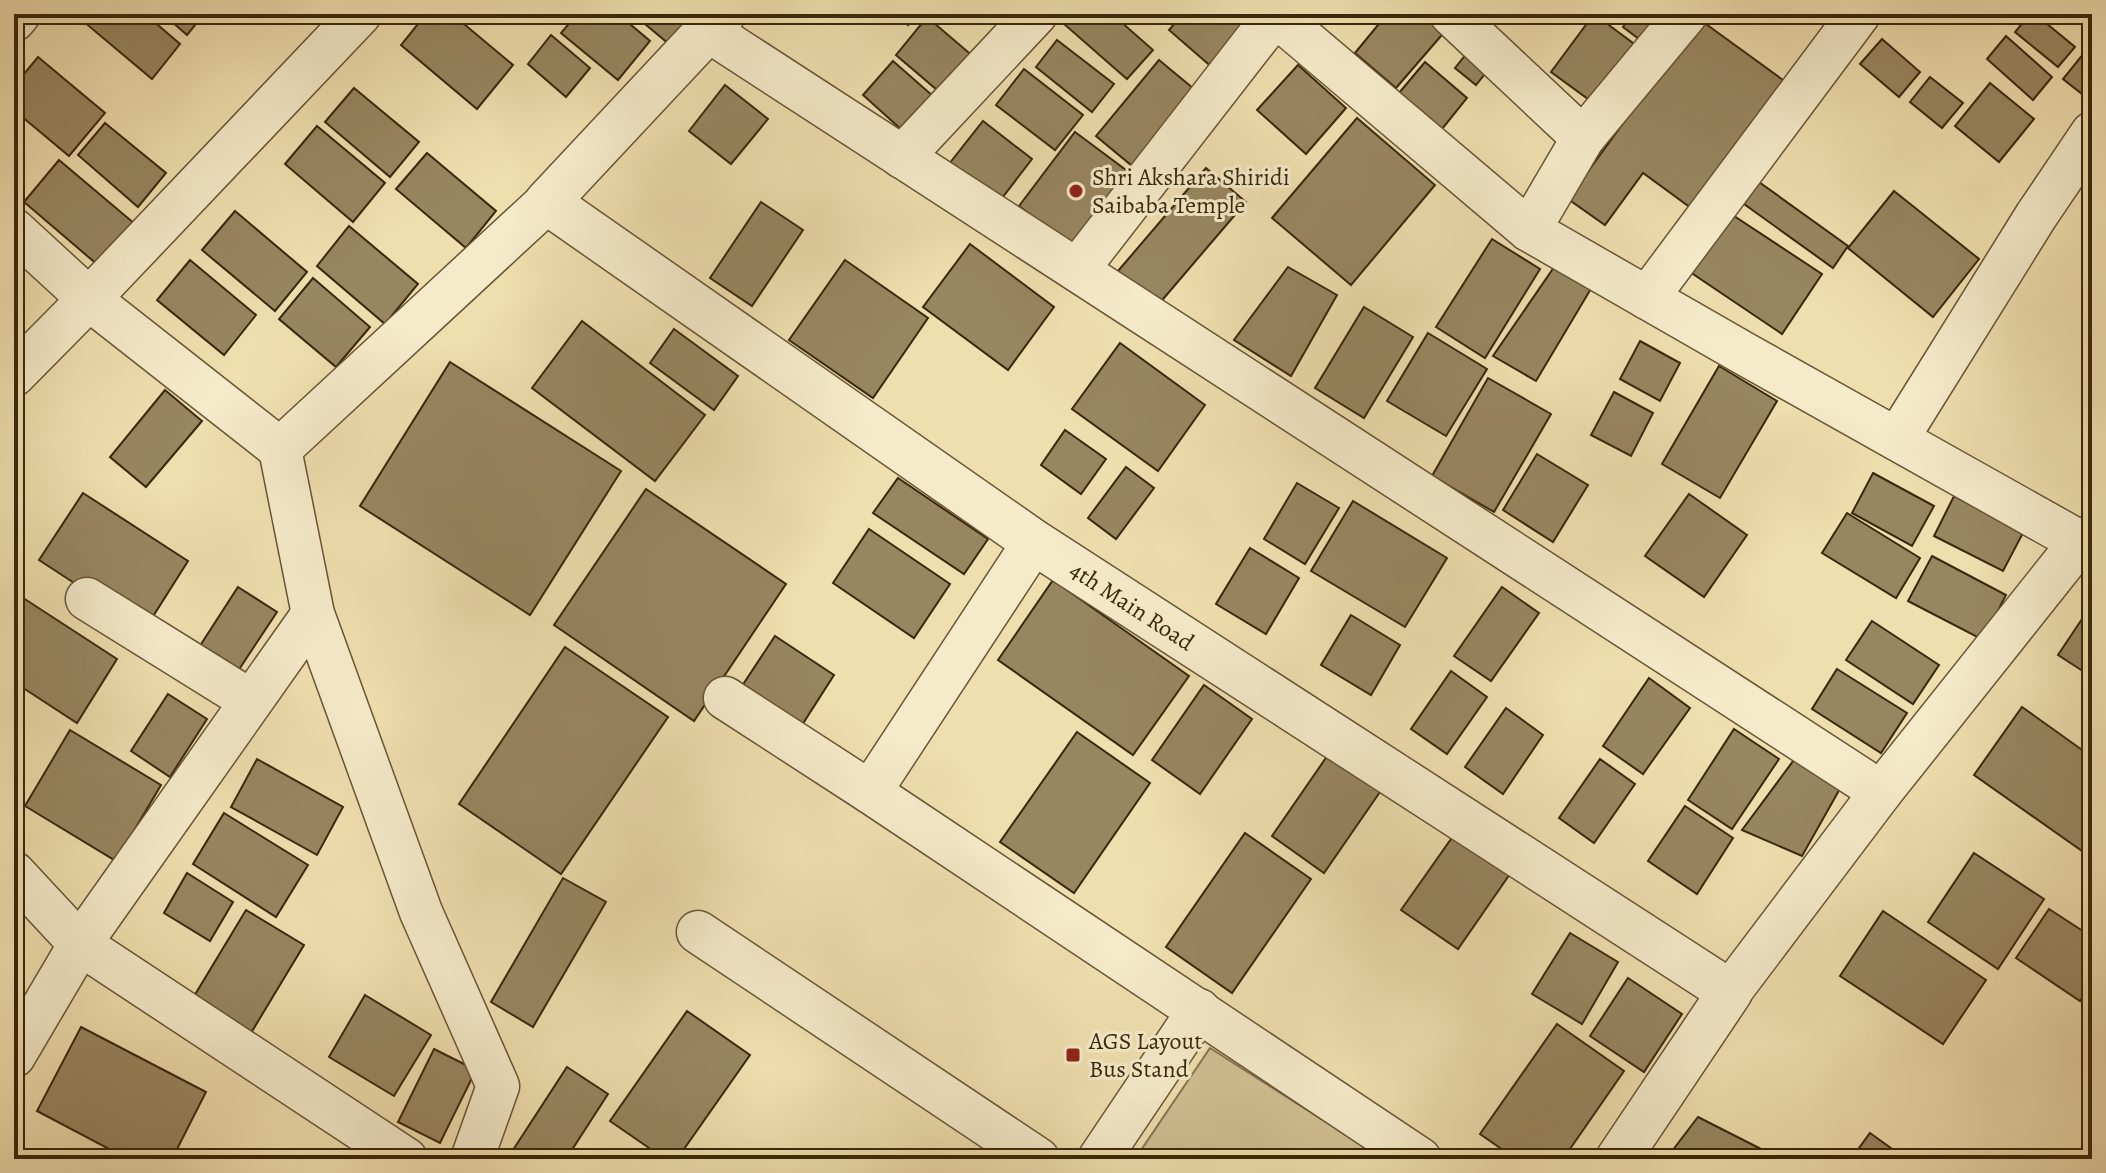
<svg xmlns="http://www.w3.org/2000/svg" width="2106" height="1173" viewBox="0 0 2106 1173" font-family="Alegreya,serif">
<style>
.green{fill:#d0bf92;stroke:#85734f;stroke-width:2}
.building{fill:#988660;stroke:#3a270c;stroke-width:2}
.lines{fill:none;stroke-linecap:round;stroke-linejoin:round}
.minor-casing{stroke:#675534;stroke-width:45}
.tertiary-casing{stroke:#675534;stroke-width:47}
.minor{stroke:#f5eaca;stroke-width:42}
.tertiary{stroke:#f5eaca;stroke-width:44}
.poi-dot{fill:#8f2418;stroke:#f5eaca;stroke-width:3}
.labels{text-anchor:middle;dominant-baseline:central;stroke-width:6;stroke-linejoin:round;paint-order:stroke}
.poi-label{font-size:24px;fill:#3a270c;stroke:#f5eaca;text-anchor:start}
.street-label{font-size:24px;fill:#3a270c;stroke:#f5eaca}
</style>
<rect width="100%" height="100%" fill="#efdeae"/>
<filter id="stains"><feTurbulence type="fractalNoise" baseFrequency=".0025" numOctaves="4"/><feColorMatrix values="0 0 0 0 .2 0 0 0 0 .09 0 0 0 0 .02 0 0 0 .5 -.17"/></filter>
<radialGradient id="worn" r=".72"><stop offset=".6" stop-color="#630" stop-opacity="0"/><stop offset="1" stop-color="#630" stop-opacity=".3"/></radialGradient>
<path class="green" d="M1210 1048 1384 1159H1135Z"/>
<g class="building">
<path d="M79 14H145L180 44 152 79 77 16Z"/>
<path d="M163 14H204L187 35Z"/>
<path d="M426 14H452L513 65 477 109 401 45Z"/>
<path d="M577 14H618L650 41 618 80 561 33Z"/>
<path d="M633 14H694L669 44Z"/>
<path d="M896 14H917L908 25Z"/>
<path d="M1072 14H1112L1153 50 1127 79 1064 24Z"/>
<path d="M1183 14H1251L1214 69 1169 30Z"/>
<path d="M1387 14H1430L1447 29 1396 88 1355 53Z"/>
<path d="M1594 14 1641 49 1599 107 1551 72Z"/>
<path d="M1632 14H1670L1647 45 1623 27Z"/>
<path d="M2030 14H2035L2075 47 2058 67 2015 32Z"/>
<path d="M2070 14H2090L2082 24Z"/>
<path d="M927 17 975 58 943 95 896 55Z"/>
<path d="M1699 19 1794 88 1702 216 1643 173 1605 225 1568 199Z"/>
<path d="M551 35 590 68 566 97 528 64Z"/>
<path d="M2006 36 2052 77 2033 100 1987 59Z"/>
<path d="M1882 39 1920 72 1899 97 1860 64Z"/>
<path d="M1057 40 1114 84 1092 112 1036 67Z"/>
<path d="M1471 48 1492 65 1476 85 1455 68Z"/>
<path d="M2084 53 2092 60V102L2063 79Z"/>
<path d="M38 57 105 113 69 156 14 110V86Z"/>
<path d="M1159 60 1206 99 1143 175 1096 136Z"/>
<path d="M893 61 934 97 903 131 863 95Z"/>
<path d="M1425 62 1467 98 1442 129 1399 93Z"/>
<path d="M1298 65 1346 108 1306 154 1257 110Z"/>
<path d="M1024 69 1083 115 1055 150 996 105Z"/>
<path d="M1930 77 1963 103 1942 128 1910 102Z"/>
<path d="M1990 83 2034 119 1999 162 1955 126Z"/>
<path d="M725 85 768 119 731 164 689 131Z"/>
<path d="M354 88 419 142 390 177 325 122Z"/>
<path d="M1357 118 1435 185 1351 285 1272 218Z"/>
<path d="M983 121 1032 159 999 202 949 164Z"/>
<path d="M105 123 166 173 138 207 78 155Z"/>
<path d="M317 126 385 183 353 222 285 164Z"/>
<path d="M1075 132 1134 176 1077 251 1019 206Z"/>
<path d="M427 153 496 211 466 248 396 189Z"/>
<path d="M59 160 135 224 99 266 24 202Z"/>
<path d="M1206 168 1246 202 1158 305 1118 271Z"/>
<path d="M1759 182 1848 246 1833 268 1744 204Z"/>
<path d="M1894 191 1979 259 1933 317 1848 248Z"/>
<path d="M761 202 803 230 752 306 710 278Z"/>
<path d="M235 211 307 272 275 311 202 250Z"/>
<path d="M1728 212 1822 274 1782 334 1690 272Z"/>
<path d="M349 226 418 284 385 324 317 266Z"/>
<path d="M1492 239 1540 269 1485 358 1436 327Z"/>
<path d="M970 244 1054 307 1008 370 923 307Z"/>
<path d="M1561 257 1598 277 1536 381 1493 356Z"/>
<path d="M190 260 256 315 224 355 157 300Z"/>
<path d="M845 260 928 318 873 398 789 340Z"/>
<path d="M1288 267 1337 295 1291 376 1234 340Z"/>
<path d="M313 278 370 327 336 367 279 319Z"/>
<path d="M1364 307 1413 337 1364 418 1315 388Z"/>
<path d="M582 321 705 415 655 481 532 388Z"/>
<path d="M674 329 738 376 714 410 650 363Z"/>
<path d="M1428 333 1487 369 1446 436 1387 401Z"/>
<path d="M1640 341 1680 363 1660 401 1620 379Z"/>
<path d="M1120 343 1205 405 1158 471 1072 409Z"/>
<path d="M450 362 621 471 530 615 360 506Z"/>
<path d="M1719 366 1777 401 1720 498 1662 464Z"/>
<path d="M1488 378 1551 414 1494 512 1432 476Z"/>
<path d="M165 390 202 421 146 487 110 457Z"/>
<path d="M1614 392 1653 413 1631 456 1591 435Z"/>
<path d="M1065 430 1106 459 1081 494 1041 465Z"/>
<path d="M1537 454 1588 485 1553 542 1503 510Z"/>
<path d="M1126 467 1154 488 1116 539 1088 518Z"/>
<path d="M1873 473 1934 506 1912 546 1852 513Z"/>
<path d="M898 478 988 539 964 574 873 513Z"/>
<path d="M1297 483 1339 508 1305 564 1264 539Z"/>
<path d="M646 489 786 584 694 721 554 625Z"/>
<path d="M83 493 188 561 145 629 39 560Z"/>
<path d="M1689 494 1747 535 1704 597 1645 556Z"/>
<path d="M1954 496 2024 531 2003 571 1934 536Z"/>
<path d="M1353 501 1447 558 1405 627 1311 571Z"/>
<path d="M1847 513 1920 558 1896 598 1822 553Z"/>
<path d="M869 529 950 584 914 638 833 583Z"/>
<path d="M1250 548 1299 578 1266 634 1216 604Z"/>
<path d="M1932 556 2006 595 1983 640 1908 601Z"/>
<path d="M1053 580 1189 676 1133 755 998 660Z"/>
<path d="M238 587 277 612 234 677 196 652Z"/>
<path d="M1502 587 1539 613 1491 681 1454 656Z"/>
<path d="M14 592 117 659 77 723 14 682Z"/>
<path d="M2092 604V677L2058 655Z"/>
<path d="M1351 615 1400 645 1371 695 1321 665Z"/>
<path d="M1872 621 1939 665 1913 704 1846 660Z"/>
<path d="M775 636 834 675 802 725 742 686Z"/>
<path d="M565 647 668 717 561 874 459 804Z"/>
<path d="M1837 669 1907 713 1881 753 1812 709Z"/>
<path d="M1451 671 1487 697 1447 754 1411 729Z"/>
<path d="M1649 678 1690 708 1643 774 1603 746Z"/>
<path d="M1204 685 1252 719 1200 794 1152 760Z"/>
<path d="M168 694 207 719 170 777 131 751Z"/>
<path d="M2022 707 2092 757V858L1974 775Z"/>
<path d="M1506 708 1543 735 1503 794 1465 767Z"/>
<path d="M1734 729 1779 759 1732 829 1688 800Z"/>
<path d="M70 730 161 785 116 861 25 806Z"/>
<path d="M1077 732 1150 783 1074 893 1000 842Z"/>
<path d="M1802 749 1846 778 1802 856 1742 830Z"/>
<path d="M1330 752 1382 789 1324 873 1272 836Z"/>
<path d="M257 759 343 807 317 855 231 807Z"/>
<path d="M1600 759 1635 784 1594 843 1559 818Z"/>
<path d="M1685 806 1733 838 1697 894 1648 861Z"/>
<path d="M224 813 308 865 276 917 193 864Z"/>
<path d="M1456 832 1512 871 1458 949 1401 910Z"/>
<path d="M1245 833 1311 879 1232 993 1166 947Z"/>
<path d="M1974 853 2044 899 1998 969 1928 922Z"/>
<path d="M187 873 233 902 210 941 164 913Z"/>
<path d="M563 878 606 902 533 1027 491 1002Z"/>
<path d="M2049 909 2092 937V983L2080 1001 2016 958Z"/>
<path d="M246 910 304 945 251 1033 193 998Z"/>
<path d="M1883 911 1986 980 1943 1044 1840 976Z"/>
<path d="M1570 933 1618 962 1582 1024 1532 994Z"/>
<path d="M1628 978 1682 1014 1644 1072 1590 1036Z"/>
<path d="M365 995 431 1035 394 1096 329 1057Z"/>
<path d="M687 1011 750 1055 677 1159H665L610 1121Z"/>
<path d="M1557 1024 1624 1071 1563 1159H1516L1480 1134Z"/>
<path d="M81 1027 206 1092 172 1159H128L37 1111Z"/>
<path d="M434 1049 476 1070 440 1143 398 1122Z"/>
<path d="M567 1067 608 1094 566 1159H527L513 1150Z"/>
<path d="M1698 1117 1761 1149 1755 1159H1666Z"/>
<path d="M1870 1133 1906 1159H1851Z"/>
</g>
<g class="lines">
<defs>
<g id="minor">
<path d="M1274 14 1529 230 1745 354 2080 542"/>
<path d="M1451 14 1583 138"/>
<path d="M14 20 19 14"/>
<path d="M707 30 1881 792"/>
<path d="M902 157 1036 14"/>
<path d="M14 230 89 299 280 449"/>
<path d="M1529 230 1583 138 1686 14"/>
<path d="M1077 270 1275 15"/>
<path d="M1647 298 1859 14"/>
<path d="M14 375 89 299 360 14"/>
<path d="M1897 439 2036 216 2092 133"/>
<path d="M87 599 251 701"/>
<path d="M725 698 870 792 1420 1159"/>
<path d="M870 792 1034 542"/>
<path d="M14 873 80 944 406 1159"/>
<path d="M698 932 1038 1159"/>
<path d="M1730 992 1881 792 2080 542 2092 536"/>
<path d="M14 1056 80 944 313 614"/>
<path d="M472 1159 498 1086 421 912 313 614 280 449 547 202"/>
<path d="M1099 1159 1199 1010"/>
</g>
<path id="tertiary" d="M723 14 547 202 1034 542 1730 992 1618 1159"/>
</defs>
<use href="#minor" class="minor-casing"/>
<use href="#tertiary" class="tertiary-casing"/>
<use href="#minor" class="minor"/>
<use href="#tertiary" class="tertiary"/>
</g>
<g class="poi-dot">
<circle cx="1076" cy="191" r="8"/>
<rect x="1065" y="1047" width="16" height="16" rx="4"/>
</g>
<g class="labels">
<g class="poi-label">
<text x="1092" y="177">Shri Akshara Shiridi<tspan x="1092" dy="28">Saibaba Temple</tspan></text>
<text x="1089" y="1041">AGS Layout<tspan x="1089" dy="28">Bus Stand</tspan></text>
</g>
<g class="street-label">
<text transform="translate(1132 606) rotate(33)">4th Main Road</text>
</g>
</g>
<rect width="2106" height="1173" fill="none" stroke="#efdeae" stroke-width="48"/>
<rect x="16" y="16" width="2074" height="1141" fill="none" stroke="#3a270c" stroke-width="4"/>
<rect x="24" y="24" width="2058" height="1125" fill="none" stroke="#3a270c" stroke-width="2"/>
<rect width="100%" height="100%" filter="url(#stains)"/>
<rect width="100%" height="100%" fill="url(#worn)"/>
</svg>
